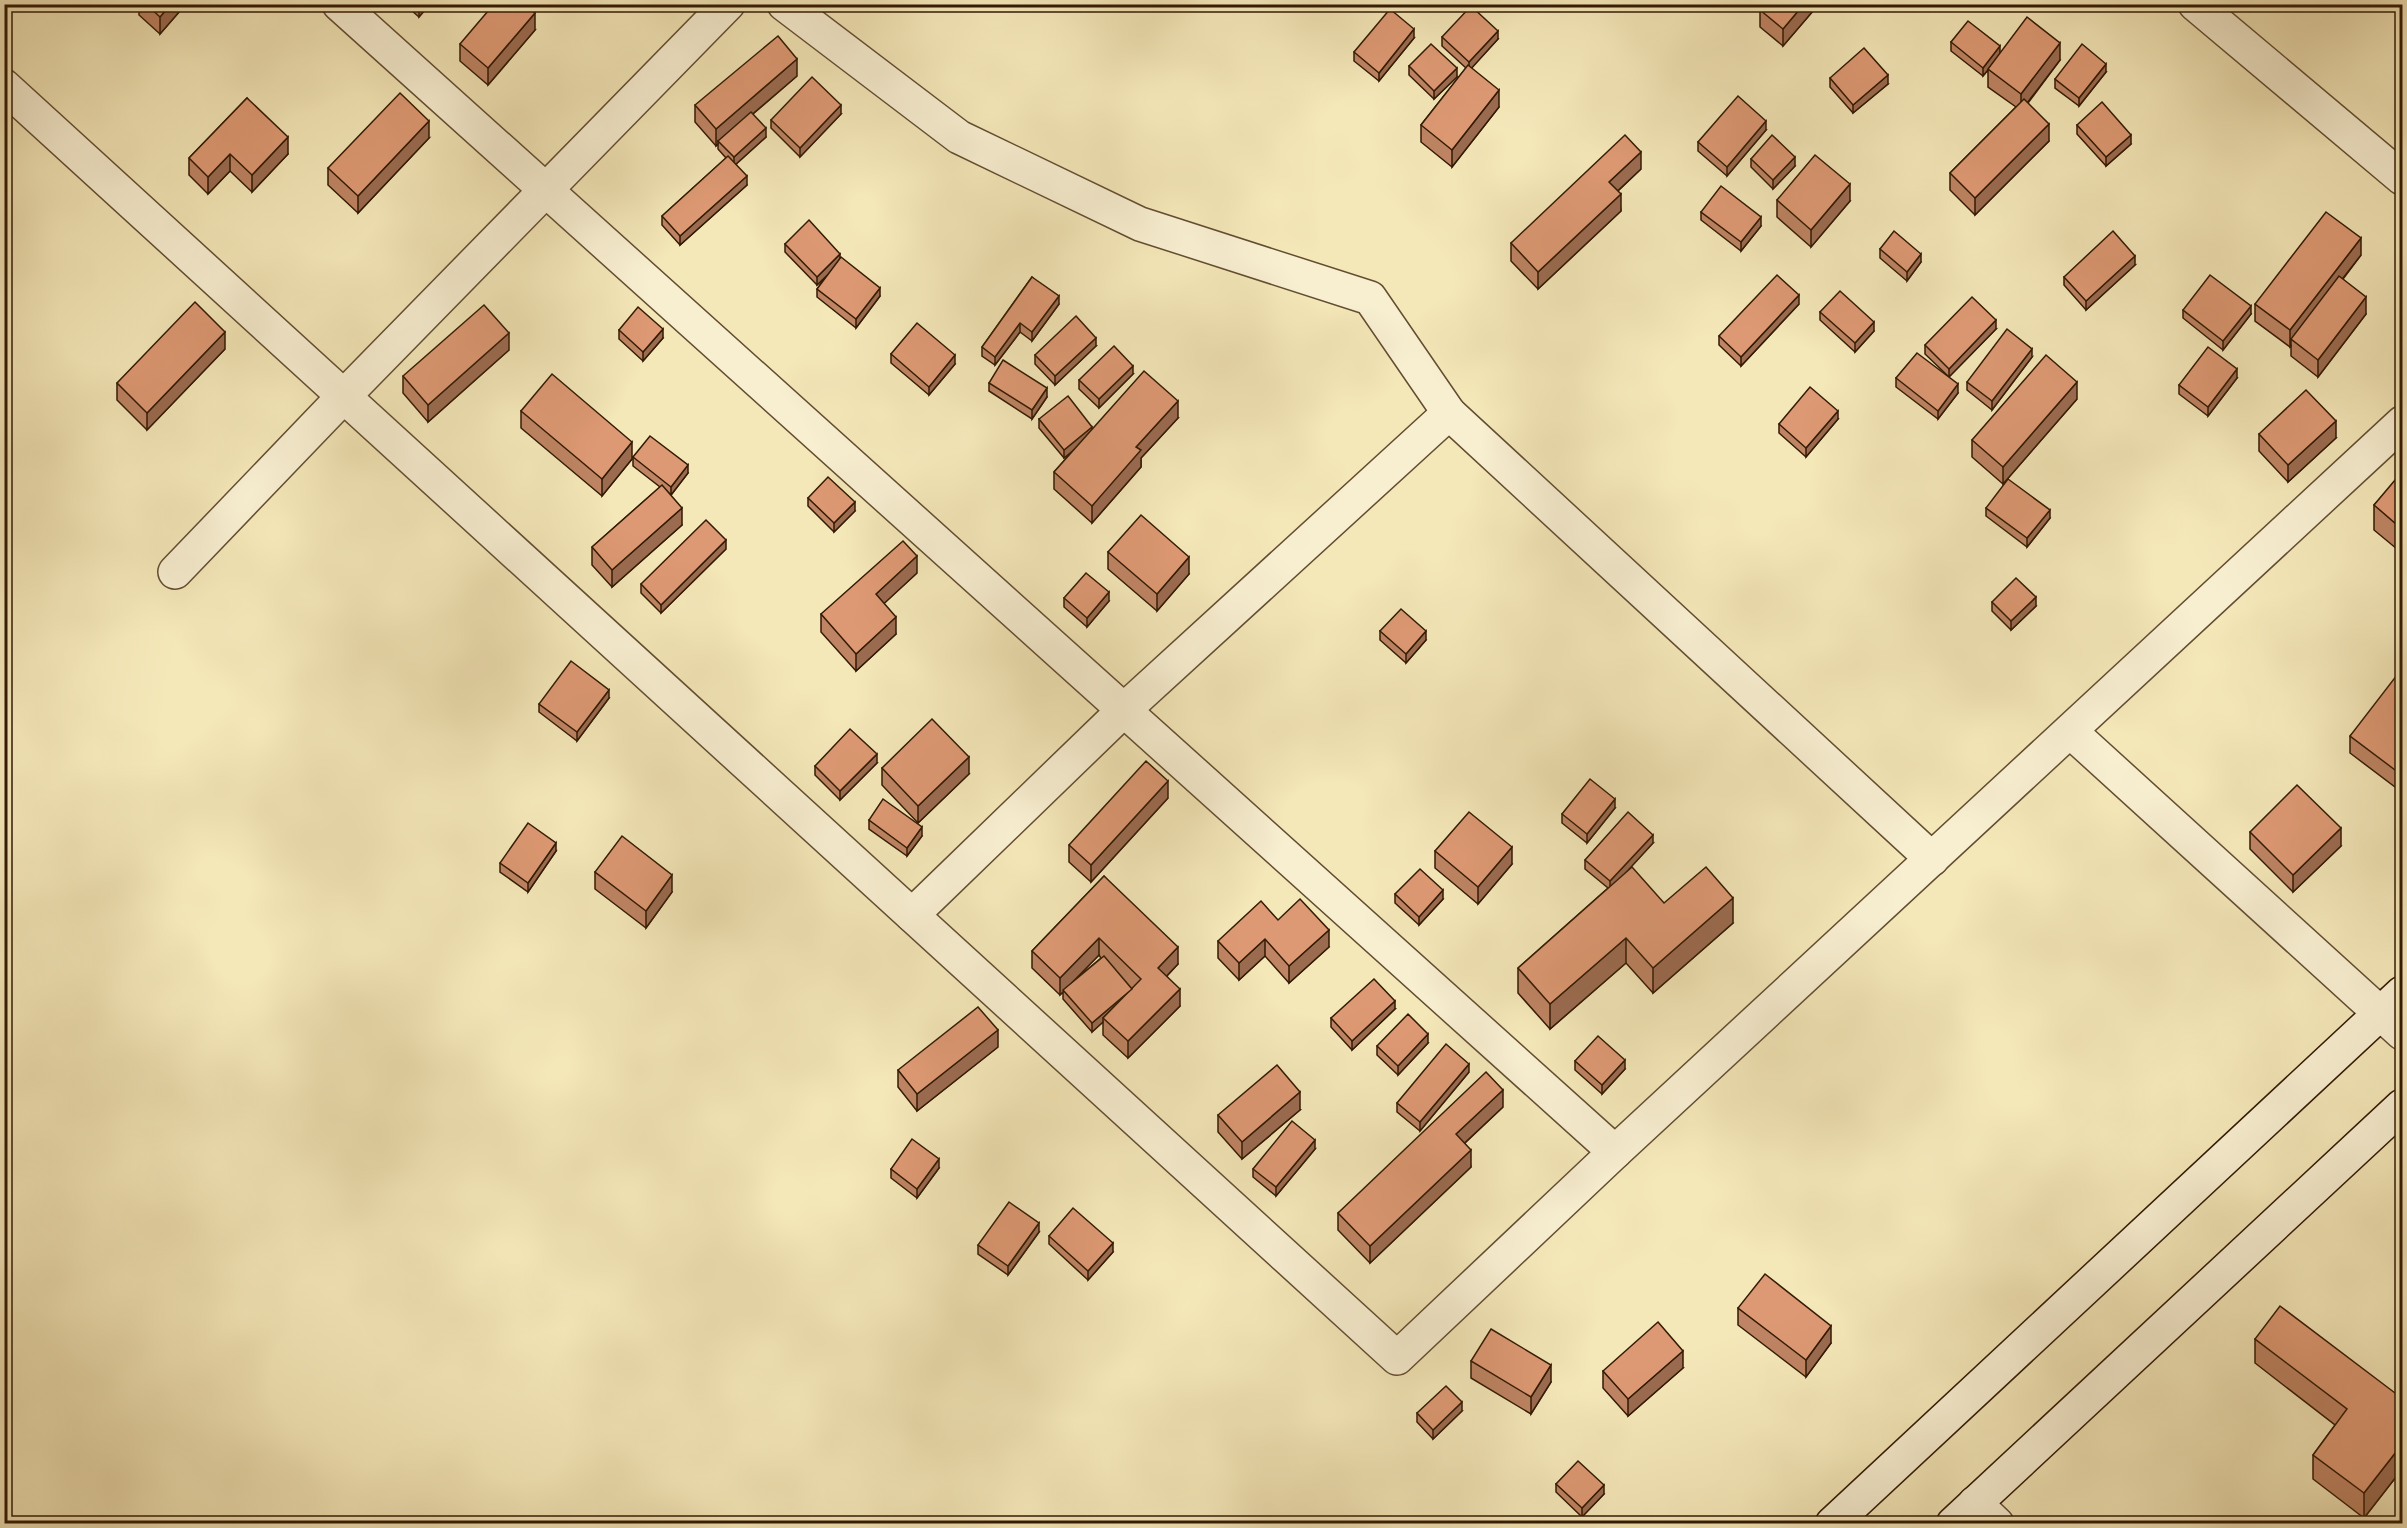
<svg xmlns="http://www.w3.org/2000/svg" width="2407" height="1528" viewBox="0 0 2407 1528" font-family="Alegreya,serif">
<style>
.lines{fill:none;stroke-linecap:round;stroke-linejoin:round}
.street-casing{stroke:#634d31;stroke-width:36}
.secondary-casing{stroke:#331a04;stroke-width:36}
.street{stroke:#f8efd1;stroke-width:33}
.secondary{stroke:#f8efd1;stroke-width:33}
.wall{fill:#be8463;stroke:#331a04;stroke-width:1.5;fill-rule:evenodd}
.shaded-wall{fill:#9b6b50;stroke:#331a04;stroke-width:1.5}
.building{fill:#dd9973;stroke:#331a04;stroke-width:1.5}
</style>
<rect width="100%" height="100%" fill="#f4e7b8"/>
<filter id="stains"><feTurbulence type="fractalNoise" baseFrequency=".00333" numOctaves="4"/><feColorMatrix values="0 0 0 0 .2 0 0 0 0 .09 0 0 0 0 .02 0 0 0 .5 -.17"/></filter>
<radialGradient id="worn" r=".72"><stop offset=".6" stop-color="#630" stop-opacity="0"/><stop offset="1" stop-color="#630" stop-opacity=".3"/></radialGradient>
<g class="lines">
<defs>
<g id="street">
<path d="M339 4 1615 1152"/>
<path d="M784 4 959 137 1140 224 1370 298 1449 413 1932 859"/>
<path d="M2195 4 2402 178"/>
<path d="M4 86 1397 1358 1615 1152 2402 423"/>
<path d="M175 572 344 396 728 4"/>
<path d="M2070 731 2402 1033"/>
<path d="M912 915 1124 710 1449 413"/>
<path d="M1975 1503 1997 1524"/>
</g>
<g id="secondary">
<path d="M1832 1524 2402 993"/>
<path d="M1953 1524 2402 1106"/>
</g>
</defs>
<use href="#street" class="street-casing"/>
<use href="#secondary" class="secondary-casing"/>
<use href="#street" class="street"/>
<use href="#secondary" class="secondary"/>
</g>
<g class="wall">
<path d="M139 4H186L160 34 139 15Z"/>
<path d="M404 4H430L419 17Z"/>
<path d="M1765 4H1819L1783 46 1760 27V10Z"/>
<path d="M535 30 488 85 460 61V44Z"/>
<path d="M1442 37 1498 39 1471 68 1499 107 1452 167 1421 142V125L1466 68 1442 46Z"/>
<path d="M1414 38 1379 81 1354 61V52Z"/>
<path d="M1951 42 2000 53 2060 60 2028 103 2049 141 1975 215 1950 190V173L2016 107 1988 87V70L1983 76 1951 51Z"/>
<path d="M1409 66 1457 77 1434 99 1409 75Z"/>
<path d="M2106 72 2079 106 2055 88V79Z"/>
<path d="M797 76 753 114 766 137 736 164 747 185 680 245 662 225V216L726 158 718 149V144L716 146 695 122V105Z"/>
<path d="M1830 78 1888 84 1853 113 1830 87Z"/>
<path d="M247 98 288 154 252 192 230 171 208 194 189 175V158Z"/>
<path d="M841 114 800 157 771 128V120Z"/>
<path d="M2077 125 2131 144 2106 166 2077 134Z"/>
<path d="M1766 130 1727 176 1698 151V142Z"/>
<path d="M429 138 358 213 328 185V168Z"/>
<path d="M1751 159 1795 166 1773 189 1751 167Z"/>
<path d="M1641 169 1618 191 1621 211 1538 289 1511 261V243Z"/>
<path d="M1777 200 1850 201 1811 247 1777 217Z"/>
<path d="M1701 212 1761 226 1741 251 1701 220Z"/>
<path d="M785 244 840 258 880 296 856 328 817 297V289L827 275 817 285 785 252Z"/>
<path d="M1880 249 1921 262 1907 281 1880 258Z"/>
<path d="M2361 255 2343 279 2366 314 2318 377 2291 356V346L2290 347 2255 321V304Z"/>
<path d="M2135 265 2086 310 2064 285V277Z"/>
<path d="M1032 277 1059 304 1032 341 1020 332 995 365 982 356V347Z"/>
<path d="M1799 304 1741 366 1719 345V336Z"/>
<path d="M2183 310 2251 314 2223 350 2183 318Z"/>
<path d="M1820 312 1874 331 1855 352 1820 320Z"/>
<path d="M1996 329 1949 377 1925 354V345Z"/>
<path d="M619 330 663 338 643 361 619 339Z"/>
<path d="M1096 346 1055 385 1035 364V355Z"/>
<path d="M225 349 147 430 117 400V383Z"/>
<path d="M509 350 428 422 403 393V376Z"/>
<path d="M891 354 955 364 929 395 891 363Z"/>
<path d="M2032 357 1992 410 1967 390V382Z"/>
<path d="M1133 374 1099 408 1079 389V380Z"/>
<path d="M1896 378 1958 393 1938 419 1896 387Z"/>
<path d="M2237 378 2208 416 2179 394V385Z"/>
<path d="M989 383 1047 397 1032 419 989 391Z"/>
<path d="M2077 399 2003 484 1972 457V440Z"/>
<path d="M521 411 632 459 602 496 521 428Z"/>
<path d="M1178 418 1141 458V467L1092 523 1054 489V472L1072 452 1064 458 1039 428V419L1092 429Z"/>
<path d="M1838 419 1806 457 1779 433V424Z"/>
<path d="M2259 434 2336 438 2288 482 2259 451Z"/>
<path d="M633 457 688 473 671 495 669 493 682 525 612 587 592 565V547L660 487 633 466Z"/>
<path d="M2403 474V554L2374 530V505Z"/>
<path d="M808 498 855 511 834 532 808 506Z"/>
<path d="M1986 508 2050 518 2027 547 1986 516Z"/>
<path d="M726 549 661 613 641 593V584Z"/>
<path d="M1108 552 1189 574 1157 611 1108 569Z"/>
<path d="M917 573 884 603 896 634 856 671 821 632V614Z"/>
<path d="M1064 598 1109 601 1087 627 1064 607Z"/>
<path d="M1992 602 2036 606 2011 630 1992 611Z"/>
<path d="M1380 631 1426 640 1406 663 1380 640Z"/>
<path d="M2403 680V793L2350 753V736Z"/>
<path d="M609 698 577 741 539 712V704Z"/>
<path d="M877 763 840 800 815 775V766Z"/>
<path d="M882 768 969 774 918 823 882 785Z"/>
<path d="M1168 798 1091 882 1069 862V845Z"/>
<path d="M1615 808 1587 843 1562 823V814Z"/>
<path d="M869 820 922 836 907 856 869 829Z"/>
<path d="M2250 832 2341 846 2293 892 2250 849Z"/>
<path d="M1653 843 1625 873 1664 903 1733 923 1653 993 1626 963 1550 1029 1518 993V968L1608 888 1585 869V860Z"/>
<path d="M556 851 528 892 500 872V863Z"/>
<path d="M1435 851 1512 864 1478 904 1435 868Z"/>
<path d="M595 872 672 892 646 928 595 889Z"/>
<path d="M1104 876 1178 964 1167 976 1180 1006 1128 1058 1103 1035V1022L1092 1032 1063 999V992L1060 995 1032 968V951ZM1099 955 1101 958 1072 982Z"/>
<path d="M1395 894 1443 899 1419 925 1395 903Z"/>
<path d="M1278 920 1329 947 1289 983 1265 956 1239 980 1218 958V941Z"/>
<path d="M1395 1009 1352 1050 1331 1027V1018Z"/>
<path d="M1428 1043 1398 1075 1377 1055V1046Z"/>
<path d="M998 1047 917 1111 898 1087V1070Z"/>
<path d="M1575 1061 1625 1069 1602 1094 1575 1070Z"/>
<path d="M1469 1072 1420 1131 1397 1112V1103Z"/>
<path d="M1503 1107 1465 1143 1471 1167 1370 1263 1338 1230V1213Z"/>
<path d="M1300 1110 1242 1159 1218 1132V1115Z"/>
<path d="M1315 1149 1276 1196 1253 1177V1169Z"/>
<path d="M939 1168 917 1198 891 1178V1169Z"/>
<path d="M1039 1232 1008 1275 978 1254V1245Z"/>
<path d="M1049 1236 1113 1252 1088 1280 1049 1244Z"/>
<path d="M1738 1308 1831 1343 1806 1377 1738 1325Z"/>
<path d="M2255 1339 2403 1399V1468L2364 1518 2313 1479V1455L2335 1425 2255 1363Z"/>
<path d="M1471 1361 1551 1382 1531 1414 1471 1378Z"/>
<path d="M1683 1368 1628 1416 1603 1388V1371Z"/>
<path d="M1462 1411 1433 1439 1417 1422V1413Z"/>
<path d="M1556 1484 1604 1494 1582 1517 1556 1492Z"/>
</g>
<g class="shaded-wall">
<path d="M171 4H186L160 34V17Z"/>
<path d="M422 4H430L419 17V9Z"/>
<path d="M1804 4H1819L1783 46V29Z"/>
<path d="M535 13V30L488 85V68Z"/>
<path d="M1414 29V38L1379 81V73Z"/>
<path d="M1498 31V39L1469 71V62Z"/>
<path d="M2060 43V60L2021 111V94Z"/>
<path d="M2000 46V55L1983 76V68Z"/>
<path d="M797 59V76L720 142 718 141V144L716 146V129Z"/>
<path d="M2106 64V72L2079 106V98Z"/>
<path d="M1457 68V77L1434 99V91Z"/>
<path d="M1888 75V84L1853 113V105Z"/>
<path d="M1499 90V107L1452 167V150Z"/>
<path d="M841 105V114L800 157V148Z"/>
<path d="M429 121V138L358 213V196Z"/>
<path d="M1766 121V130L1727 176V167Z"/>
<path d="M2049 124V141L1975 215V198Z"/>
<path d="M766 128V137L734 166V157Z"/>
<path d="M2131 135V144L2106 166V157Z"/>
<path d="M288 137V154L252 192V175Z"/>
<path d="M1641 152V169L1609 199V182Z"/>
<path d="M230 154V171L208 194V177Z"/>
<path d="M1795 157V166L1773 189V180Z"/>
<path d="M747 176V185L680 245V236Z"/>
<path d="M1850 184V201L1811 247V230Z"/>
<path d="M1621 194V211L1538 289V272Z"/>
<path d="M1761 217V226L1741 251V242Z"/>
<path d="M2361 238V255L2294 341 2291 339V346L2290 347V330Z"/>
<path d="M840 254V263L817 285V277Z"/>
<path d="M1921 254V262L1907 281V272Z"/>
<path d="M2135 256V265L2086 310V301Z"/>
<path d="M880 288V296L856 328V319Z"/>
<path d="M1799 295V304L1741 366V357Z"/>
<path d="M1059 296V304L1032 341V332Z"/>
<path d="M2366 297V314L2318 377V360Z"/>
<path d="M2251 306V314L2223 350V341Z"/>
<path d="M1996 320V329L1949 377V369Z"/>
<path d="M1874 322V331L1855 352V343Z"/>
<path d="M1020 323V332L995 365V357Z"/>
<path d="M663 329V338L643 361V352Z"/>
<path d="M225 332V349L147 430V413Z"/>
<path d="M509 333V350L428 422V405Z"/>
<path d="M1096 338V346L1055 385V376Z"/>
<path d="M2032 349V357L1992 410V401Z"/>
<path d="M955 355V364L929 395V387Z"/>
<path d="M1133 366V374L1099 408V399Z"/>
<path d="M2237 369V378L2208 416V407Z"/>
<path d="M2077 382V399L2003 484V467Z"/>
<path d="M1958 384V393L1938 419V411Z"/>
<path d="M1047 388V397L1032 419V410Z"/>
<path d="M1178 401V418L1141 458V467L1092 523V506L1136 447Z"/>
<path d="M1838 411V419L1806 457V448Z"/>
<path d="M2336 421V438L2288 482V465Z"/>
<path d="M1092 427V435L1064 458V450Z"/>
<path d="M632 442V459L602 496V479Z"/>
<path d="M688 465V473L671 495V487Z"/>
<path d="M855 502V511L834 532V523Z"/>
<path d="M682 508V525L612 587V570Z"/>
<path d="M2050 510V518L2027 547V538Z"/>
<path d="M726 540V549L661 613V605Z"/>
<path d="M917 556V573L876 611V594Z"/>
<path d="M1189 557V574L1157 611V594Z"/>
<path d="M1109 592V601L1087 627V618Z"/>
<path d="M2036 597V606L2011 630V621Z"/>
<path d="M896 617V634L856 671V654Z"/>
<path d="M1426 631V640L1406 663V654Z"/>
<path d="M609 690V698L577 741V732Z"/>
<path d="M877 754V763L840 800V791Z"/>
<path d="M969 757V774L918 823V806Z"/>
<path d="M1168 781V798L1091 882V865Z"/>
<path d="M1615 799V808L1587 843V834Z"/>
<path d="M922 827V836L907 856V848Z"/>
<path d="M2341 828V846L2293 892V875Z"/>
<path d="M1653 835V843L1610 890V881Z"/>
<path d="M556 843V851L528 892V883Z"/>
<path d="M1512 847V864L1478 904V887Z"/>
<path d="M672 875V892L646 928V911Z"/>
<path d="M1443 890V899L1419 925V917Z"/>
<path d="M1733 898V923L1653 993V968Z"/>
<path d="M1329 930V947L1289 983V966Z"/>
<path d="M1099 938V955L1060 995V978Z"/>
<path d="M1626 938V963L1550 1029V1004Z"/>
<path d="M1265 939V956L1239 980V963Z"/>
<path d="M1178 947V964L1158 985V968Z"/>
<path d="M1132 989 1103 1018V1022L1092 1032V1023Z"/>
<path d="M1180 989V1006L1128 1058V1041Z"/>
<path d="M1395 1001V1009L1352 1050V1041Z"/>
<path d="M998 1030V1047L917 1111V1094Z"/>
<path d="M1428 1034V1043L1398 1075V1066Z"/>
<path d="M1625 1060V1069L1602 1094V1085Z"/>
<path d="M1469 1064V1072L1420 1131V1122Z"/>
<path d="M1503 1090V1107L1456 1151V1134Z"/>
<path d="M1300 1092V1110L1242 1159V1142Z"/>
<path d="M1315 1140V1149L1276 1196V1187Z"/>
<path d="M1471 1150V1167L1370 1263V1246Z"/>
<path d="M939 1159V1168L917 1198V1189Z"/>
<path d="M1039 1223V1232L1008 1275V1266Z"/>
<path d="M1113 1243V1252L1088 1280V1271Z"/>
<path d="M1831 1326V1343L1806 1377V1360Z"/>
<path d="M1683 1351V1368L1628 1416V1399Z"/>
<path d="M1551 1365V1382L1531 1414V1397Z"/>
<path d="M1462 1402V1411L1433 1439V1430Z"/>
<path d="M2403 1443V1468L2364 1518V1493Z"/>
<path d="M1604 1485V1494L1582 1517V1508Z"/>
</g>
<g class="building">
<path d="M146 4H171L160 17Z"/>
<path d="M414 4H422L419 9Z"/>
<path d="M494 4H525L535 13 488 68 460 44Z"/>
<path d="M1765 4H1804L1783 29 1760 10Z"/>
<path d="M1471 6 1498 31 1469 62 1442 37Z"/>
<path d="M1390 9 1414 29 1379 73 1354 52Z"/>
<path d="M2027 17 2060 43 2021 94 1988 69Z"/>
<path d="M1968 21 2000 46 1983 68 1951 42Z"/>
<path d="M778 36 797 59 716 129 695 105Z"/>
<path d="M1431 44 1457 68 1434 91 1409 66Z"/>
<path d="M2082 44 2106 64 2079 98 2055 79Z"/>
<path d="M1864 48 1888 75 1853 105 1830 78Z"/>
<path d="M1468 65 1499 90 1452 150 1421 125Z"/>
<path d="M812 77 841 105 800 148 771 120Z"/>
<path d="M400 93 429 121 358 196 328 168Z"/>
<path d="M1738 96 1766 121 1727 167 1698 142Z"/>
<path d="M247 98 288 137 252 175 230 154 208 177 189 158Z"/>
<path d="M2024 99 2049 124 1975 198 1950 173Z"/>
<path d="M2102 102 2131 135 2106 157 2077 125Z"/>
<path d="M751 112 766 128 734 157 718 141Z"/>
<path d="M1625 135 1641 152 1609 182 1621 194 1538 272 1511 243Z"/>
<path d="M1772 135 1795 157 1773 180 1751 159Z"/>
<path d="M1815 155 1850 184 1811 230 1777 200Z"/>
<path d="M728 156 747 176 680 236 662 216Z"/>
<path d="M1721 186 1761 217 1741 242 1701 212Z"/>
<path d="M2326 212 2361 238 2290 330 2255 304Z"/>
<path d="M809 220 840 254 817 277 785 244Z"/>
<path d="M1894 231 1921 254 1907 272 1880 249Z"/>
<path d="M2113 231 2135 256 2086 301 2064 277Z"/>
<path d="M841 257 880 288 856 319 817 289Z"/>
<path d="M1777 275 1799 295 1741 357 1719 336Z"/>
<path d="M2210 275 2251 306 2223 341 2183 310Z"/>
<path d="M2339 276 2366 297 2318 360 2291 339Z"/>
<path d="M1032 277 1059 296 1032 332 1020 323 995 357 982 347Z"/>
<path d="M1840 291 1874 322 1855 343 1820 312Z"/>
<path d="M1972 297 1996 320 1949 369 1925 345Z"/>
<path d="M195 302 225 332 147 413 117 383Z"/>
<path d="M484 305 509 333 428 405 403 376Z"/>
<path d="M638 307 663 329 643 352 619 330Z"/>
<path d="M1076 316 1096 338 1055 376 1035 355Z"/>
<path d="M917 323 955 355 929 387 891 354Z"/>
<path d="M2007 329 2032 349 1992 401 1967 382Z"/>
<path d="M1114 346 1133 366 1099 399 1079 380Z"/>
<path d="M2208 347 2237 369 2208 407 2179 385Z"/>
<path d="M1917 353 1958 384 1938 411 1896 378Z"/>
<path d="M2046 355 2077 382 2003 467 1972 440Z"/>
<path d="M1003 360 1047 388 1032 410 989 383Z"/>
<path d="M1144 371 1178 401 1136 447 1141 450 1092 506 1054 472Z"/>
<path d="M552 374 632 442 602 479 521 411Z"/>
<path d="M1810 387 1838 411 1806 448 1779 424Z"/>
<path d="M2306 390 2336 421 2288 465 2259 434Z"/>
<path d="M1068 396 1092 427 1064 450 1039 419Z"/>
<path d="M650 436 688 465 671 487 633 457Z"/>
<path d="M2401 473 2403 474V530L2374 505Z"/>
<path d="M828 477 855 502 834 523 808 498Z"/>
<path d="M2008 479 2050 510 2027 538 1986 508Z"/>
<path d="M662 485 682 508 612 570 592 547Z"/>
<path d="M1141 515 1189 557 1157 594 1108 552Z"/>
<path d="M706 520 726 540 661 605 641 584Z"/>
<path d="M903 541 917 556 876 594 896 617 856 654 821 614Z"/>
<path d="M1086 573 1109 592 1087 618 1064 598Z"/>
<path d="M2016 578 2036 597 2011 621 1992 602Z"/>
<path d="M1401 609 1426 631 1406 654 1380 631Z"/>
<path d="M571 661 609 690 577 732 539 704Z"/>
<path d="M2397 675 2403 680V776L2350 736Z"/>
<path d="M932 719 969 757 918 806 882 768Z"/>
<path d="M850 729 877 754 840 791 815 766Z"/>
<path d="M1146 761 1168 781 1091 865 1069 845Z"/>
<path d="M1590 779 1615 799 1587 834 1562 814Z"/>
<path d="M2297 785 2341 828 2293 875 2250 832Z"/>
<path d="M883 799 922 827 907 848 869 820Z"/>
<path d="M1469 812 1512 847 1478 887 1435 851Z"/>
<path d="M1628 812 1653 835 1610 881 1585 860Z"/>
<path d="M528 823 556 843 528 883 500 863Z"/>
<path d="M622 836 672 875 646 911 595 872Z"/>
<path d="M1632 867 1664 903 1706 867 1733 898 1653 968 1626 938 1550 1004 1518 968Z"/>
<path d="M1420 869 1443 890 1419 917 1395 894Z"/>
<path d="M1104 876 1178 947 1158 968 1180 989 1128 1041 1103 1018 1141 979 1099 938 1060 978 1032 951Z"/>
<path d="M1300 899 1329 930 1289 966 1265 939 1239 963 1218 941 1261 901 1278 920Z"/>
<path d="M1104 956 1132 989 1092 1023 1063 990Z"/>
<path d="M1374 979 1395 1001 1352 1041 1331 1018Z"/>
<path d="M978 1007 998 1030 917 1094 898 1070Z"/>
<path d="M1408 1014 1428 1034 1398 1066 1377 1046Z"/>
<path d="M1598 1036 1625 1060 1602 1085 1575 1061Z"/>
<path d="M1446 1044 1469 1064 1420 1122 1397 1103Z"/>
<path d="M1277 1065 1300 1092 1242 1142 1218 1115Z"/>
<path d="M1486 1072 1503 1090 1456 1134 1471 1150 1370 1246 1338 1213Z"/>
<path d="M1292 1121 1315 1140 1276 1187 1253 1169Z"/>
<path d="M912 1139 939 1159 917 1189 891 1169Z"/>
<path d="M1009 1202 1039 1223 1008 1266 978 1245Z"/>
<path d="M1073 1208 1113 1243 1088 1271 1049 1236Z"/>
<path d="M1765 1274 1831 1326 1806 1360 1738 1308Z"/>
<path d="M2280 1306 2403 1399V1443L2364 1493 2313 1455 2347 1409 2255 1339Z"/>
<path d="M1658 1322 1683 1351 1628 1399 1603 1371Z"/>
<path d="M1491 1329 1551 1365 1531 1397 1471 1361Z"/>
<path d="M1446 1386 1462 1402 1433 1430 1417 1413Z"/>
<path d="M1578 1461 1604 1485 1582 1508 1556 1484Z"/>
</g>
<rect width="2407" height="1528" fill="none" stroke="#f4e7b8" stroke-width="24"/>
<rect x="6" y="6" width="2395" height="1516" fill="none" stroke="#331a04" stroke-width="3"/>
<rect x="12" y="12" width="2383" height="1504" fill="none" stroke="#331a04" stroke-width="1.5"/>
<rect width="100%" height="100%" filter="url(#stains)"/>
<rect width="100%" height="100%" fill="url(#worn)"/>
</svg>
